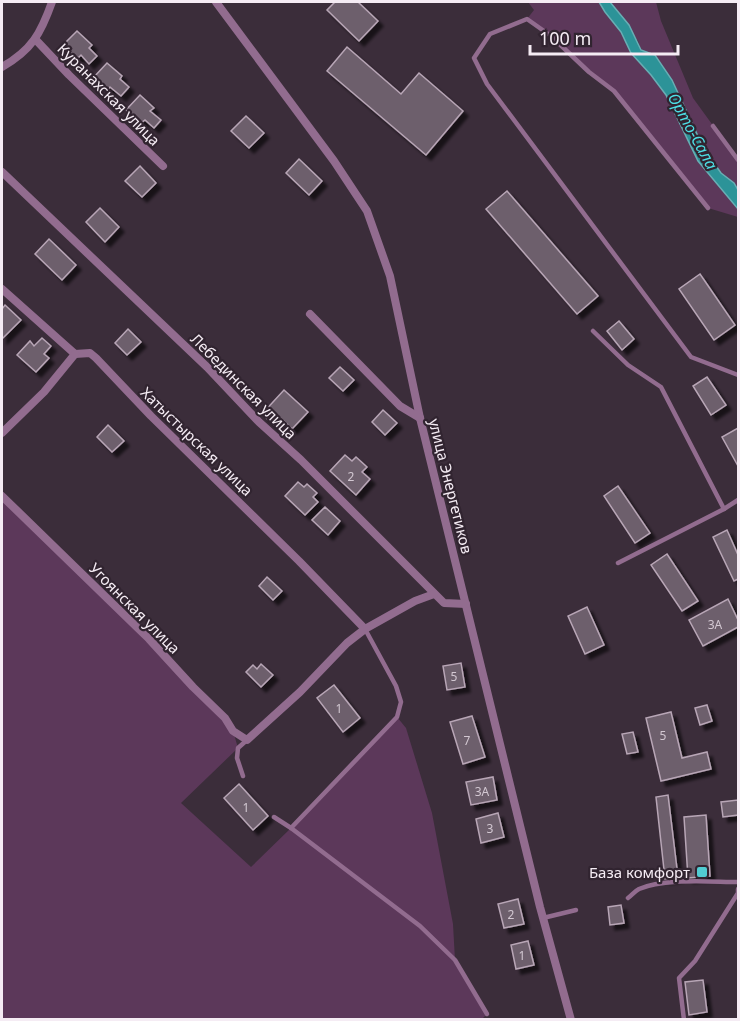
<svg xmlns="http://www.w3.org/2000/svg" width="740" height="1021" viewBox="0 0 740 1021" font-family="'Noto Sans',sans-serif">
<style>
.green{fill:#5c385a}
.water{fill:#2c9398;stroke:#68aeb4;stroke-width:1.5}
.building{fill:#6d5e6c;stroke:#b8a6b6;stroke-width:1.5;filter:url(#shadow)}
.lines{fill:none;stroke-linecap:round;stroke-linejoin:round}
.lane{stroke:#926c8f;stroke-width:4.5}
.street{stroke:#926c8f;stroke-width:8}
.poi-dot{fill:#51ccd2;stroke:#312430;stroke-width:2}
.labels{text-anchor:middle;dominant-baseline:central;stroke-width:4.5;stroke-linejoin:round;paint-order:stroke}
.number-label{font-size:12px;fill:#d3c8d2}
.street-label{font-size:15px;fill:#f5ecf4;stroke:#312430}
.poi-label{font-size:15px;fill:#f5ecf4;stroke:#312430;text-anchor:end}
.water-label{font-size:16px;font-style:italic;fill:#4ddfe5;stroke:#312430}
</style>
<defs>
<filter id="shadow"><feDropShadow dx="5" dy="5" stdDeviation="1.5" flood-color="#0009"/></filter>
</defs>
<rect width="100%" height="100%" fill="#3b2d3a"/>
<g class="green">
<path d="M528 2H599L605 13 621 32 631 53 651 75 666 95 698 161 738 209V217L708 208 614 91 551 36 527 19 534 10Z"/>
<path d="M610 2H656L661 21 693 98 738 160V190L734 183 721 173 704 149 679 95 663 66 655 55 641 50 638 41Z"/>
<path d="M2 496 66 559 233 731 238 748 181 803 251 867 291 828 397 717 406 728 432 813 453 924 455 960 487 1014 482 1019H2Z"/>
</g>
<path class="water" d="M599 2H610L629 25 641 50 655 55 672 80 704 149 721 173 734 183 738 190V209L698 161 666 95 651 75 631 53 621 32 605 12Z"/>
<g class="building">
<path d="M335 2H358L378 21 359 41 327 10Z"/>
<path d="M77 31 92 45 89 48 97 56 89 64 81 55 77 59 63 45Z"/>
<path d="M347 47 401 94 419 73 463 111 426 155 327 71Z"/>
<path d="M107 63 122 76 120 79 129 87 121 96 110 87 108 90 94 77Z"/>
<path d="M140 95 154 108 150 111 161 120 154 128 145 120 141 123 126 110Z"/>
<path d="M246 116 264 133 249 148 231 131Z"/>
<path d="M299 159 322 181 309 195 286 173Z"/>
<path d="M140 166 156 183 142 197 125 181Z"/>
<path d="M507 191 598 296 577 314 486 209Z"/>
<path d="M100 208 119 227 105 242 86 222Z"/>
<path d="M49 239 76 265 62 280 35 254Z"/>
<path d="M700 274 735 325 714 340 679 289Z"/>
<path d="M5 305 21 320 2 339V309Z"/>
<path d="M619 321 634 339 622 350 607 331Z"/>
<path d="M128 329 141 342 127 355 115 343Z"/>
<path d="M42 338 51 346 44 354 49 358 36 372 17 355 30 341 34 346Z"/>
<path d="M340 367 354 380 343 391 329 378Z"/>
<path d="M707 377 726 405 711 415 693 386Z"/>
<path d="M284 390 308 412 292 429 282 419 275 426 262 414Z"/>
<path d="M383 410 397 423 385 435 372 422Z"/>
<path d="M108 425 124 441 112 452 97 437Z"/>
<path d="M738 428V466L722 437Z"/>
<path d="M345 455 352 461 356 457 367 467 362 472 370 479 356 495 330 471Z"/>
<path d="M298 482 304 487 307 484 317 493 313 497 318 502 305 515 285 496Z"/>
<path d="M618 486 650 533 635 543 604 496Z"/>
<path d="M325 507 340 521 328 535 312 520Z"/>
<path d="M727 530 738 555V579L734 581 713 537Z"/>
<path d="M667 554 698 601 682 611 651 565Z"/>
<path d="M267 577 282 591 273 600 259 586Z"/>
<path d="M728 599 738 620V627L703 646 689 620Z"/>
<path d="M587 607 604 645 585 654 568 616Z"/>
<path d="M461 663 465 687 447 690 443 666Z"/>
<path d="M261 664 273 675 261 687 246 672 253 665 257 669Z"/>
<path d="M334 685 360 718 343 732 317 698Z"/>
<path d="M707 705 712 721 700 725 695 708Z"/>
<path d="M671 712 682 758 707 752 711 769 661 781 646 718Z"/>
<path d="M472 716 485 757 463 764 450 722Z"/>
<path d="M633 732 638 752 627 754 622 734Z"/>
<path d="M493 777 497 800 471 805 466 782Z"/>
<path d="M239 784 268 816 253 830 224 798Z"/>
<path d="M668 795 678 877 665 879 656 797Z"/>
<path d="M738 800V815L723 817 721 802Z"/>
<path d="M498 813 504 837 481 843 476 819Z"/>
<path d="M706 815 710 876 688 878 684 817Z"/>
<path d="M518 899 524 924 504 928 498 904Z"/>
<path d="M621 905 624 923 610 925 608 907Z"/>
<path d="M528 941 534 965 516 969 511 945Z"/>
<path d="M703 980 707 1012 689 1015 685 982Z"/>
</g>
<g class="lines">
<g class="lane">
<path d="M713 126 738 160"/>
<path d="M708 208 614 91 589 72 551 36 527 19 490 34 474 58 487 84 691 357 738 375"/>
<path d="M593 331 628 365 661 387 724 509"/>
<path d="M618 563 724 509 738 500"/>
<path d="M243 776 237 758 238 748 247 740"/>
<path d="M274 817 291 828 397 717 401 702 396 686 365 629"/>
<path d="M291 828 420 926 455 960 487 1014"/>
<path d="M628 898C632 895 635 891 639 889 664 878 711 882 738 882"/>
<path d="M543 918 576 910"/>
<path d="M684 1020 679 978 695 961 738 893V889"/>
</g>
<g class="street">
<path d="M216 2 334 161 367 211 390 276 420 418 540 907 571 1020"/>
<path d="M36 40 69 75 163 166"/>
<path d="M2 67C32 50 41 33 52 2"/>
<path d="M2 172 207 367 259 422 301 460 444 603 466 604"/>
<path d="M2 289 75 354 90 353 96 358 151 416 299 561 365 629"/>
<path d="M310 314 400 406 420 418"/>
<path d="M2 433 44 392 75 354"/>
<path d="M2 496 149 639 193 687 225 718 233 731 247 740 300 692 347 643 365 629 415 601 434 594"/>
</g>
</g>
<rect class="poi-dot" x="696" y="866" width="12" height="12" rx="3"/>
<g class="labels">
<g class="number-label">
<text x="351" y="476">2</text>
<text x="715" y="624">3А</text>
<text x="454" y="676">5</text>
<text x="339" y="708">1</text>
<text x="663" y="735">5</text>
<text x="467" y="740">7</text>
<text x="482" y="791">3А</text>
<text x="246" y="807">1</text>
<text x="490" y="828">3</text>
<text x="511" y="914">2</text>
<text x="522" y="955">1</text>
</g>
<g class="street-label">
<text transform="translate(109 94) rotate(45)">Куранахская улица</text>
<text transform="translate(244 386) rotate(45)">Лебединская улица</text>
<text transform="translate(197 441) rotate(44)">Хатыстырская улица</text>
<text transform="translate(451 486) rotate(76)">улица Энергетиков</text>
<text transform="translate(135 608) rotate(45)">Угоянская улица</text>
</g>
<g class="poi-label">
<text x="690" y="872">База комфорт</text>
</g>
<g class="water-label">
<text transform="translate(693 131) rotate(61)">Орто-Сала</text>
</g>
</g>
<rect width="740" height="1021" fill="none" stroke="#f5ecf4" stroke-width="6"/>
<path d="M530 45v9h148v-9" fill="none" stroke="#f5ecf4" stroke-width="3"/>
<text x="539" y="45" font-size="18" fill="#f5ecf4" stroke="#312430" stroke-width="4.5" paint-order="stroke">100 m</text>
</svg>
